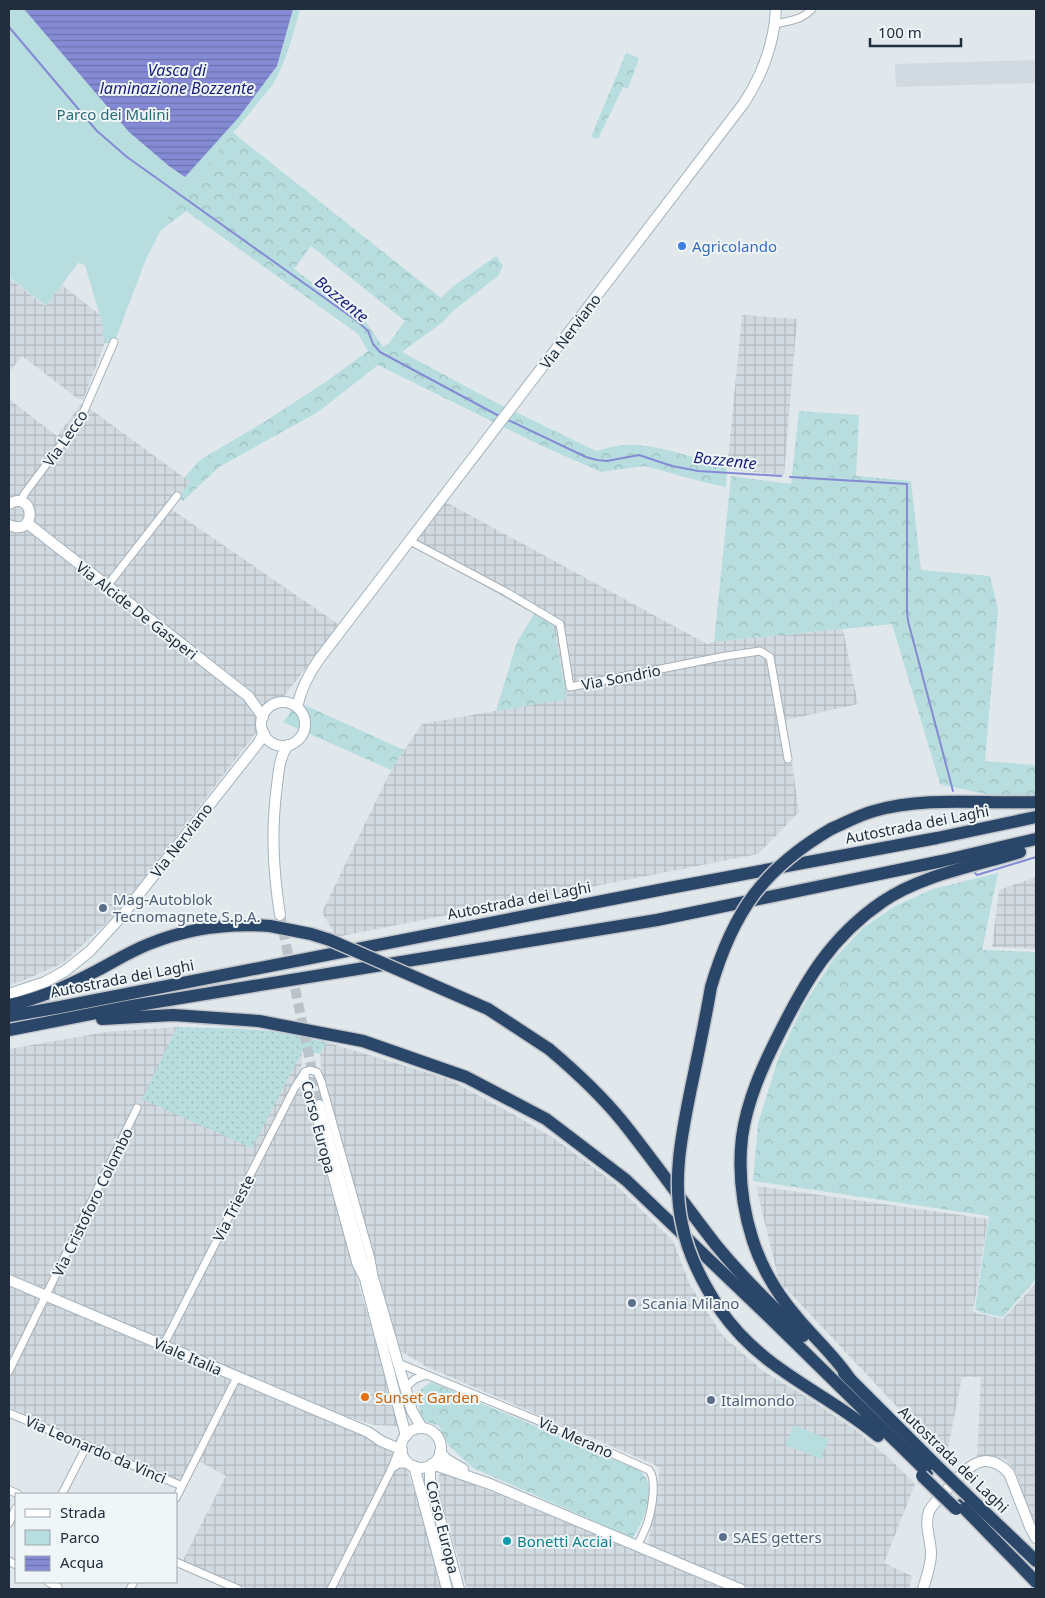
<svg xmlns="http://www.w3.org/2000/svg" width="1045" height="1598" viewBox="0 0 1045 1598" font-family="'Noto Sans',sans-serif">
<style>
.built{fill:#d1dae0}
.industrial{fill:url(#industrial-grid)}
.grass{fill:url(#grass-dots)}
.forest{fill:url(#forest-crowns);fill-rule:evenodd}
.park{fill:#b7ddde}
.water{fill:url(#water-rules)}
.lines{fill:none;stroke-linecap:round;stroke-linejoin:round}
.stream{stroke:#848bd4;stroke-width:2}
.secondary-tunnel{stroke:#bac3c9;stroke-width:10;stroke-dasharray:10 5;stroke-linecap:butt}
.street-casing{stroke:#a6b0b8;stroke-width:9}
.secondary-casing{stroke:#a3b3be;stroke-width:12}
.highway-casing{stroke:#c1c4c9;stroke-width:15}
.street{stroke:#fff;stroke-width:7}
.secondary{stroke:#fff;stroke-width:10}
.highway{stroke:#2a476a;stroke-width:12}
.highway-bridge-casing{stroke:#c1c4c9;stroke-width:15;stroke-linecap:butt}
.highway-bridge{stroke:#2a476a;stroke-width:12}
.shop-dot{fill:#3f7fe0;stroke:#f0f6f8;stroke-width:2}
.service-dot{fill:#5c6f8a;stroke:#f0f6f8;stroke-width:2}
.food-dot{fill:#e8710a;stroke:#f0f6f8;stroke-width:2}
.culture-dot{fill:#0f9aa8;stroke:#f0f6f8;stroke-width:2}
.labels{text-anchor:middle;dominant-baseline:central;stroke-width:4;stroke-linejoin:round;paint-order:stroke}
.park-label{font-size:15px;fill:#286a76;stroke:#f0f6f8}
.shop-label{font-size:15px;fill:#366cbe;stroke:#f0f6f8;text-anchor:start}
.street-label{font-size:15px;fill:#202e3d;stroke:#f0f6f8}
.service-label{font-size:15px;fill:#4e5e75;stroke:#f0f6f8;text-anchor:start}
.food-label{font-size:15px;fill:#c56008;stroke:#f0f6f8;text-anchor:start}
.culture-label{font-size:15px;fill:#0d838f;stroke:#f0f6f8;text-anchor:start}
.water-label{font-size:16px;font-style:italic;fill:#171e7c;stroke:#f0f6f8}
</style>
<defs>
<pattern id="industrial-grid" width="8" height="8" patternUnits="userSpaceOnUse" patternTransform="scale(1.25)"><rect width="8" height="8" fill="#d1dae0"/><path d="M0 4h8M4 0v8" fill="none" stroke="#b3bbc1"/></pattern>
<pattern id="grass-dots" width="8" height="8" patternUnits="userSpaceOnUse" patternTransform="scale(1.25)"><rect width="8" height="8" fill="#b7ddde"/><path d="M2 2h.1M6 6h.1" fill="none" stroke="#9dbebf" stroke-width="1.8" stroke-linecap="round"/></pattern>
<pattern id="forest-crowns" width="20" height="18" patternUnits="userSpaceOnUse" patternTransform="scale(1.25)"><rect width="20" height="18" fill="#b7ddde"/><path d="M2 6a3 3 0 1 1 6 0M12 15a3 3 0 1 1 6 0" fill="none" stroke="#9dbebf"/></pattern>
<pattern id="water-rules" width="6" height="5" patternUnits="userSpaceOnUse" patternTransform="scale(1.25)"><rect width="6" height="5" fill="#848bd4"/><path d="M0 2.5h6" fill="none" stroke="#6c72ad"/></pattern>
</defs>
<rect width="100%" height="100%" fill="#e0e8ec"/>
<path class="built" d="M1036 60V83L896 87 895 64Z"/>
<g class="industrial">
<path d="M9 278 45 306 62 285 99 314 107 337 83 400 77 398 22 356 11 370 9 368Z"/>
<path d="M742 315 797 319 784 475 727 469Z"/>
<path d="M9 399 57 436 81 404 89 408 190 482 171 509 338 624 329 638 117 913 63 963 20 982 9 985Z"/>
<path d="M444 501 707 644 714 642 843 629 858 704 786 720 799 812 758 854 336 937 322 912 391 770 422 724 567 698 553 625 412 545Z"/>
<path d="M1036 877V949L992 947 999 890Z"/>
<path d="M177 1027 143 1099 302 1051 301 1085 400 1426 374 1425 339 1414 199 1356 9 1273V1049L106 1032Z"/>
<path d="M326 1042 448 1079 513 1114 558 1141 613 1182 673 1241 690 1285 722 1335 763 1371 808 1398 857 1431 890 1459 915 1484 884 1563 912 1576 909 1589H752L648 1545 660 1469 653 1464 427 1367 399 1350 322 1073 320 1054Z"/>
<path d="M756 1186 988 1219 973 1312 1003 1319 1036 1283V1527L1033 1524 1015 1470 1004 1458 977 1457 981 1377H962L946 1459 779 1281Z"/>
<path d="M9 1282 388 1445 407 1470 434 1546 445 1589H248L182 1562 226 1476 193 1458 181 1482 88 1444 9 1407Z"/>
<path d="M441 1471 622 1545 724 1589H467L439 1492 437 1481Z"/>
</g>
<path class="grass" d="M177 1027 244 1029 279 1032 326 1042 320 1054 302 1051 252 1148 142 1099Z"/>
<g class="forest">
<path d="M9 15 231 131 441 298 452 287 496 256 503 266 498 276 454 310 444 321 402 352 491 400 596 451C609 448 621 444 634 445 666 446 696 461 727 463L726 487 707 483 645 466 601 472 540 445 378 365 318 412 219 467 183 501 179 497 190 482 184 478 200 460 264 422 324 383 368 351 358 334 186 211 146 242ZM311 246 405 321 389 343 383 347 365 321 294 269Z"/>
<path d="M626 53 639 58 628 89 623 87 598 139 591 137Z"/>
<path d="M799 411 859 415 856 476 911 481 921 570 990 576 998 610 985 761 1036 765V796L989 795 940 784 892 624 714 642 731 476 791 484Z"/>
<path d="M534 614 553 625 567 699 496 711 517 642Z"/>
<path d="M298 702 404 750 391 770 283 722Z"/>
<path d="M998 873 982 950 1036 952V1279L1003 1317 983 1313 975 1309 989 1216 753 1181 758 1124 778 1059 803 1006 833 960 863 928 895 906 933 889Z"/>
<path d="M431 1382 639 1470C661 1488 643 1519 633 1538L473 1468 449 1446 439 1426 422 1420 416 1393Z"/>
</g>
<g class="park">
<path d="M9 9H300C293 35 286 64 271 87L186 190 165 222 146 259 118 333 115 340 110 343H105L102 333 104 330 85 265 78 263 46 306 9 277Z"/>
<path d="M794 1425 829 1439 821 1459 785 1445Z"/>
</g>
<path class="water" d="M24 9H293L277 66 239 117 185 177 169 166 129 132Z"/>
<g class="lines">
<g class="stream">
<path d="M9 27 97 131 127 157 357 321 368 331 373 344 380 352 501 417"/>
<path d="M508 420 586 457 597 460 607 461 639 455 672 466 698 471 781 476"/>
<path d="M790 477 907 484V611L908 621 953 791"/>
<path d="M975 873 977 875 1036 857"/>
</g>
<path class="secondary-tunnel" d="M280 915 319 1105"/>
<defs>
<g id="street">
<path d="M775 24C789 21 802 20 812 9"/>
<path d="M20 502 25 493 81 418 114 342"/>
<path d="M410 541 506 592 560 624 570 687 726 656 760 651 770 657 788 759"/>
<path d="M107 586 177 496"/>
<path d="M305 1072 310 1070 317 1072 321 1081 371 1259 374 1276"/>
<path d="M305 1072V1078L356 1264 363 1278"/>
<path d="M163 1346 294 1089 305 1072"/>
<path d="M398 1363 551 1426 649 1470C657 1479 652 1509 648 1521 646 1529 641 1538 637 1546"/>
<path d="M9 1371 137 1108"/>
<path d="M405 1388 415 1379 426 1375"/>
<path d="M9 1413 182 1486"/>
<path d="M392 1468 399 1464H409"/>
<path d="M9 1490 18 1494"/>
<path d="M62 1494 87 1445"/>
<path d="M176 1498 237 1377"/>
<path d="M9 1523 16 1508"/>
<path d="M9 1561 16 1565"/>
<path d="M176 1562 238 1589"/>
<path d="M48 1582 58 1587"/>
<path d="M130 1589 134 1582"/>
<path d="M331 1589 392 1468 397 1455 402 1450"/>
</g>
<g id="secondary">
<path d="M9 504C35 489 38 538 9 525"/>
<path d="M27 523 248 696 263 717"/>
<circle cx="283" cy="724" r="22"/>
<path d="M297 707C301 689 309 673 320 658L744 103C763 74 774 43 776 9"/>
<path d="M280 915C273 869 271 831 277 785 279 771 279 757 288 745"/>
<path d="M9 994 45 982 65 971 90 951 121 917 259 742 264 733"/>
<path d="M319 1105 363 1262 366 1283 406 1436"/>
<path d="M365 1265 374 1281 412 1411 422 1428"/>
<path d="M9 1280 368 1432 381 1441 402 1450"/>
<circle cx="421" cy="1448" r="20"/>
<path d="M440 1452 446 1459 463 1469"/>
<path d="M432 1464 490 1484 740 1589"/>
<path d="M432 1464 430 1472V1482L459 1589"/>
<path d="M414 1466 447 1589"/>
<path d="M923 1589C926 1578 931 1566 931 1554 931 1539 924 1526 929 1511 935 1501 944 1493 952 1484 970 1465 986 1449 1009 1473L1030 1527 1036 1538"/>
</g>
<g id="highway">
<path d="M831 829C845 823 859 815 874 811 927 796 982 804 1036 802"/>
<path d="M9 1005C39 999 70 985 98 970 115 961 131 951 149 944 188 928 228 923 270 926"/>
<path d="M9 1016 55 1008 664 889 937 838 1036 817"/>
<path d="M102 1019 173 1015 259 1021 363 1041 466 1077 546 1119 626 1180 768 1316 927 1472"/>
<path d="M9 1030 132 1006 657 920 942 861 1036 839"/>
<path d="M549 1049C575 1071 600 1094 622 1121 654 1161 684 1204 716 1245 743 1278 773 1307 803 1336"/>
<path d="M721 1311C763 1371 824 1391 878 1436"/>
<path d="M844 1373 936 1465"/>
<path d="M850 1379C835 1356 814 1338 796 1316 778 1295 762 1268 753 1241 742 1207 738 1172 742 1137 747 1101 762 1067 779 1034 806 980 831 937 882 902 921 875 975 866 1020 852"/>
<path d="M969 1497 1036 1561"/>
<path d="M961 1505 1036 1582"/>
</g>
</defs>
<use href="#street" class="street-casing"/>
<use href="#secondary" class="secondary-casing"/>
<use href="#highway" class="highway-casing"/>
<use href="#street" class="street"/>
<use href="#secondary" class="secondary"/>
<use href="#highway" class="highway"/>
<defs>
<g id="highway-bridge">
<path d="M270 926 311 934 330 940 488 1009 549 1049"/>
<path d="M721 1311C703 1284 688 1256 682 1224 672 1179 682 1133 691 1088 698 1055 705 1021 711 987 733 912 763 869 831 829"/>
<path d="M936 1465 969 1497"/>
<path d="M922 1476 956 1509"/>
</g>
</defs>
<use href="#highway-bridge" class="highway-bridge-casing"/>
<use href="#highway-bridge" class="highway-bridge"/>
</g>
<circle class="shop-dot" cx="682" cy="246" r="5"/>
<g class="service-dot">
<circle cx="103" cy="908" r="5"/>
<circle cx="632" cy="1303" r="5"/>
<circle cx="711" cy="1400" r="5"/>
<circle cx="723" cy="1537" r="5"/>
</g>
<circle class="food-dot" cx="365" cy="1397" r="5"/>
<circle class="culture-dot" cx="507" cy="1541" r="5"/>
<g class="labels">
<g class="park-label">
<text x="113" y="114">Parco dei Mulini</text>
</g>
<g class="shop-label">
<text x="692" y="246">Agricolando</text>
</g>
<g class="street-label">
<text transform="translate(570 331) rotate(-53)">Via Nerviano</text>
<text transform="translate(65 438) rotate(-55)">Via Lecco</text>
<text transform="translate(137 610) rotate(38)">Via Alcide De Gasperi</text>
<text transform="translate(621 677) rotate(-11)">Via Sondrio</text>
<text transform="translate(917 824) rotate(-11)">Autostrada dei Laghi</text>
<text transform="translate(181 840) rotate(-52)">Via Nerviano</text>
<text transform="translate(519 900) rotate(-11)">Autostrada dei Laghi</text>
<text transform="translate(122 978) rotate(-11)">Autostrada dei Laghi</text>
<text transform="translate(319 1127) rotate(75)">Corso Europa</text>
<text transform="translate(92 1202) rotate(-64)">Via Cristoforo Colombo</text>
<text transform="translate(233 1208) rotate(-63)">Via Trieste</text>
<text transform="translate(188 1356) rotate(23)">Viale Italia</text>
<text transform="translate(576 1437) rotate(24)">Via Merano</text>
<text transform="translate(96 1449) rotate(23)">Via Leonardo da Vinci</text>
<text transform="translate(954 1459) rotate(44)">Autostrada dei Laghi</text>
<text transform="translate(443 1527) rotate(76)">Corso Europa</text>
</g>
<g class="service-label">
<text x="113" y="899">Mag-Autoblok<tspan x="113" dy="17">Tecnomagnete S.p.A.</tspan></text>
<text x="642" y="1303">Scania Milano</text>
<text x="721" y="1400">Italmondo</text>
<text x="733" y="1537">SAES getters</text>
</g>
<g class="food-label">
<text x="375" y="1397">Sunset Garden</text>
</g>
<g class="culture-label">
<text x="517" y="1541">Bonetti Acciai</text>
</g>
<g class="water-label">
<text x="177" y="70">Vasca di<tspan x="177" dy="18">laminazione Bozzente</tspan></text>
<text transform="translate(342 299) rotate(39)">Bozzente</text>
<text transform="translate(725 460) rotate(6)">Bozzente</text>
</g>
</g>
<rect width="1045" height="1598" fill="none" stroke="#202e3d" stroke-width="20"/>
<rect x="15" y="1493" width="162" height="90" fill="#f0f6f8" stroke="#9da6ad"/>
<rect x="25" y="1509" width="25" height="8" fill="#ffffff" stroke="#9da6ad"/>
<text x="60" y="1518" font-size="15" fill="#202e3d">Strada</text>
<rect x="25" y="1530" width="25" height="15" fill="#b7ddde" stroke="#9da6ad"/>
<text x="60" y="1543" font-size="15" fill="#202e3d">Parco</text>
<rect x="25" y="1556" width="25" height="15" fill="url(#water-rules)" stroke="#9da6ad"/>
<text x="60" y="1568" font-size="15" fill="#202e3d">Acqua</text>
<path d="M870 38v8h91v-8" fill="none" stroke="#202e3d" stroke-width="2.5"/>
<text x="878" y="38" font-size="15" fill="#202e3d" stroke="#f0f6f8" stroke-width="4" paint-order="stroke">100 m</text>
</svg>
